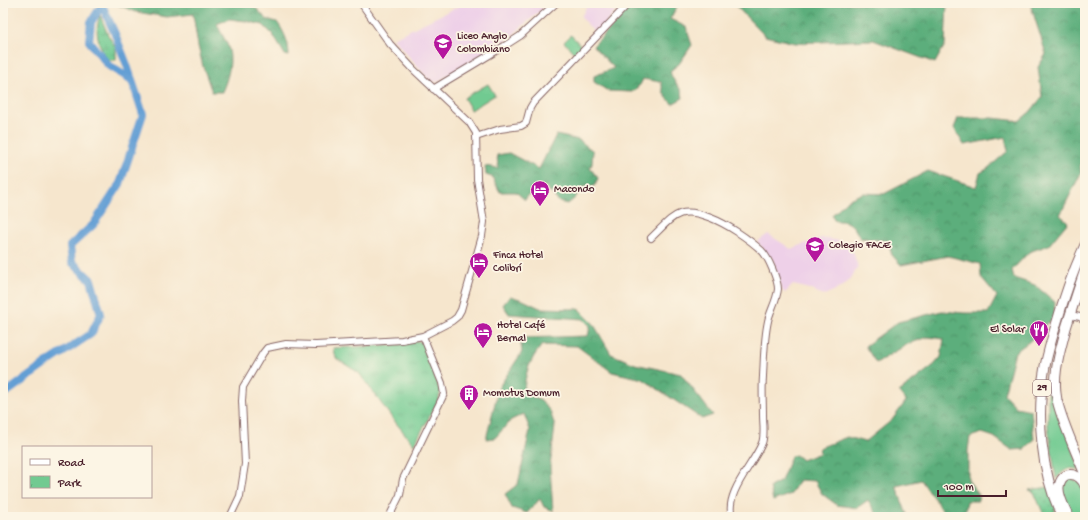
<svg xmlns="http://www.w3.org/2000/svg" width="1088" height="520" viewBox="0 0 1088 520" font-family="'Gochi Hand',sans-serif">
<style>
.built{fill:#eed0e8}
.grass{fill:#71ca91;stroke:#5e745e}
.forest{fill:url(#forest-crowns);stroke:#536653}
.wetland{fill:url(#wetland-marsh);stroke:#5e745e}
.park{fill:url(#park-tufts);stroke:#5e745e}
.garden{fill:url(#garden-dots);stroke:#5e745e}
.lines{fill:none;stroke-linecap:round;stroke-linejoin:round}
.river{stroke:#649fd4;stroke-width:8}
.minor-casing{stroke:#866564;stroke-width:8}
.highway-casing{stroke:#866564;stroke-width:11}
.minor{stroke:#fff;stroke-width:6}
.highway{stroke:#fff;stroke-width:9}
.labels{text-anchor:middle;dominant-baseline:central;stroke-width:3.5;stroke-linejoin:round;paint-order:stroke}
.shield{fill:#fcf5e5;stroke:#7f5f63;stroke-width:1}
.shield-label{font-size:10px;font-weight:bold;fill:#4a1f2b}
.poi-label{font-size:11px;fill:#4a1f2b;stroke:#fcf5e5;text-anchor:start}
</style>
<defs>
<pattern id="forest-crowns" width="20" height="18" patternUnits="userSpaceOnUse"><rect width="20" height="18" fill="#5cae7b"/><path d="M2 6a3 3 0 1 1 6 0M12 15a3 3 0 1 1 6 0" fill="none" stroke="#4e8d65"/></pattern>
<pattern id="wetland-marsh" width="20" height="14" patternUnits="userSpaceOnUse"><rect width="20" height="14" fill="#71ca91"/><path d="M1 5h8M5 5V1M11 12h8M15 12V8" fill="none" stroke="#63ad7d"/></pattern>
<pattern id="park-tufts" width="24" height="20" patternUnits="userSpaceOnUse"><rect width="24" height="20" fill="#71ca91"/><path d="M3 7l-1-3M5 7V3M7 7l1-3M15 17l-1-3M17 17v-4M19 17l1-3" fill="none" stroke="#63ad7d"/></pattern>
<pattern id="garden-dots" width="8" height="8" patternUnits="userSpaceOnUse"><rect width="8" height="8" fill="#71ca91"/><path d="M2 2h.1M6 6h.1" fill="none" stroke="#63ad7d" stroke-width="1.8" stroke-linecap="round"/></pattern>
</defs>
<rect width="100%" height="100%" fill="#fcf5e5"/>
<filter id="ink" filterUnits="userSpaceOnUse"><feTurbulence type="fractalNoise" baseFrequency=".025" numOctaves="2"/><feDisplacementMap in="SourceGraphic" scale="8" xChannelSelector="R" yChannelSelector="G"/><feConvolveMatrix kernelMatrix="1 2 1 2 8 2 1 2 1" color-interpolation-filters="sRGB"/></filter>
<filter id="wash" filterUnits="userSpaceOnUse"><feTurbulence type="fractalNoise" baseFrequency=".012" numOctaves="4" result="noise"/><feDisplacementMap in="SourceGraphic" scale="16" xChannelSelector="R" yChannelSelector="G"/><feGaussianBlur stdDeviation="0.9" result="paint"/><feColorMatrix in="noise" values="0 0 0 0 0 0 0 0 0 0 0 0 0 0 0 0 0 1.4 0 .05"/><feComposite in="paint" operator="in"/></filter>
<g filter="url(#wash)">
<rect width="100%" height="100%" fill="#f6e6cd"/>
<g class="built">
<path d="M461 3H549L508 39 437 82 430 81 393 38 457 7Z"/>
<path d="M587 3H623L596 34 581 17 588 4Z"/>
<path d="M768 234 791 249 821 238 850 242 858 267 849 281 838 289 824 295 806 288 793 285 785 293 782 290 773 260 757 242Z"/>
</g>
<g class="grass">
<path d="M571 35 582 47 575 54 564 42Z"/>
<path d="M488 84 495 95 471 110 464 98Z"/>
<path d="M1051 365H1053V391L1080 470C1067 466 1065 470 1056 479L1048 427V391Z"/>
<path d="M1071 477 1083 485 1085 493V517H1073L1061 490 1063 481Z"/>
</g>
<g class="forest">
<path d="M113 3H246L257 9 266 19 277 22C285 33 289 43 289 56L285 55 273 35 263 25 246 21 229 19 217 24C220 31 225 39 228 46 233 61 228 78 222 92H212L203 67 198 46 193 14 167 17 136 12Z"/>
<path d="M634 3H679L670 19 686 27 692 45 679 64 670 71C673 84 682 86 683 98L672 104 664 94 661 82 643 79 640 85 632 92 608 91 594 82V76L614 68 593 46Z"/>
<path d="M733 3H947L945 45 935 63 873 40 795 43 765 36Z"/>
<path d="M1030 3H1085V162L1080 165 1081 173 1060 215 1068 222 1049 245 1029 252 1012 270 1014 278 1035 285 1055 302 1054 319 1044 326 1030 341 1015 352 1004 394 1016 407 1031 410 1034 440 1025 449 1012 450 994 437 982 433 970 437 968 450V480L979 495 978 501H967L965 513 975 517H947L921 480 896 486 908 517H878L868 500 857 508 837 505 822 494 815 481 799 480 791 494 773 501 770 487 781 481 791 456 796 455 802 460 820 453 819 448 847 437 865 442 892 420 906 401 899 392 934 365 941 357 944 339 928 337 908 344 876 363 865 346 898 322 942 311 964 313H988L997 296 981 277 980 264 948 256 901 265 892 255 888 241 860 238C852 224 851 221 835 221L832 215 847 200 863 193 884 194 928 171 976 187 980 173 987 169 1008 151 1005 137 964 145 954 128 958 118H993L1019 121 1030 112 1042 97 1038 67 1046 54Z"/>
<path d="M556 135 579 140 593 151 592 164 590 168 598 178 595 186 583 187 575 198 568 204 559 202 545 186 534 188 525 200 516 192H500L492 177 486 175 485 166 498 168 497 155 509 153 539 169Z"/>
<path d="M510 296 523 300 540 308 579 309 593 323 611 354 635 364 681 374 713 415 702 419 643 379 612 372 577 346 542 345C529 362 525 372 524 393L541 401 550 411 555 426 550 467 553 511 544 507 540 499 527 513 512 508 505 494 518 484 530 430 524 414 511 420 495 438 486 439 499 387 522 352 520 338 588 336 590 326 583 319 509 314 503 305Z"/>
</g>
<path class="wetland" d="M100 15 108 35 116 48V60H108C98 44 94 34 100 15Z"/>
<path class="park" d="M418 341 423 343 435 374V378L441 391 437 403 414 445 392 418 359 373 337 359 334 354 333 348 396 345Z"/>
<path class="garden" d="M1049 487C1052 496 1060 508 1052 516L1044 515 1034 492 1029 490Z"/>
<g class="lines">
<g class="river">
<path d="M102 5 91 22 89 41 109 66 132 80"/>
<path d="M3 395 47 363 91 334 101 314 91 280 72 262 70 246 93 225 120 184 143 114 127 65 115 34 102 5 103 3"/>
</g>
</g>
</g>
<g filter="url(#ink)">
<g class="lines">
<defs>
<g id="minor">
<path d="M433 89 506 45 520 36 556 3"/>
<path d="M476 137 500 129 521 126 526 123 530 108 533 103 629 3"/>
<path d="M651 238C674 216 678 205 711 218 727 224 749 239 762 251 768 257 778 280 778 289 777 300 770 311 768 321 764 339 764 358 763 376 762 389 763 402 763 415 763 424 765 435 762 443 754 464 724 493 732 517"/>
<path d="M1070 315 1080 317 1085 321"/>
<path d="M230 517 240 496 245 464 242 401 243 387 263 353 267 348 286 344 316 345 402 340 423 336 452 321 457 317 461 310 482 236 484 222 477 179 476 133 469 122 414 70 390 44 361 3"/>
<path d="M389 517 400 495 403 479 444 394 442 383 423 336"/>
</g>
<g id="highway">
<path d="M1085 270C1078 289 1072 309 1066 328 1060 352 1052 375 1057 400 1063 425 1076 451 1085 475"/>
<path d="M1062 517C1040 470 1036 416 1045 366 1048 352 1052 338 1056 325 1064 297 1073 271 1085 245"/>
<path d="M1069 517C1065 508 1058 497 1059 487 1061 470 1079 471 1085 486"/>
</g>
</defs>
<use href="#minor" class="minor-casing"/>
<use href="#highway" class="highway-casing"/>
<use href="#minor" class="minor"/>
<use href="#highway" class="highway"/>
</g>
</g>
<defs>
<symbol id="school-pin" viewBox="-11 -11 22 30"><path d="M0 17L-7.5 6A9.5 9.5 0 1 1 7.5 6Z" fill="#b5179e" stroke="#fcf5e5"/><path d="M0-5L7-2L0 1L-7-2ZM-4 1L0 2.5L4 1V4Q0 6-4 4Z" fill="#fff"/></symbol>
<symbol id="hotel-pin" viewBox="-11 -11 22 30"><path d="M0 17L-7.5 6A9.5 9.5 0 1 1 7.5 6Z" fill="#b5179e" stroke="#fcf5e5"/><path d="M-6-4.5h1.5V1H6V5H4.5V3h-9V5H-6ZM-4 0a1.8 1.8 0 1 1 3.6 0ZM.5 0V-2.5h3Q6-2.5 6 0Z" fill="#fff"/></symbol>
<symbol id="restaurant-pin" viewBox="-11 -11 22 30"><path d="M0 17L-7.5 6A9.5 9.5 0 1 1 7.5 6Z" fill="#b5179e" stroke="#fcf5e5"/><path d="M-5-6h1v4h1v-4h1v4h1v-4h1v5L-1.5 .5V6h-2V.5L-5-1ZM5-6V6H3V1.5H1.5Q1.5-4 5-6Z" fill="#fff"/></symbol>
<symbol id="building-pin" viewBox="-11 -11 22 30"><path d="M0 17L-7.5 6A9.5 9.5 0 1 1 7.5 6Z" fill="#b5179e" stroke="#fcf5e5"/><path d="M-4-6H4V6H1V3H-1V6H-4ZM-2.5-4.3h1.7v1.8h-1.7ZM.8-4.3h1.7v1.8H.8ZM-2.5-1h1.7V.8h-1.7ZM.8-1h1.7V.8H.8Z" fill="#fff"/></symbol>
</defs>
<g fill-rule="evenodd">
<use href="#school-pin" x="432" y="32" width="22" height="30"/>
<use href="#hotel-pin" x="529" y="179" width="22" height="30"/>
<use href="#school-pin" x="804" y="235" width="22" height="30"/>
<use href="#hotel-pin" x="468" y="251" width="22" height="30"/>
<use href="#restaurant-pin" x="1028" y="319" width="22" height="30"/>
<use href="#hotel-pin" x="472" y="321" width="22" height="30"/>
<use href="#building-pin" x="458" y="383" width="22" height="30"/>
</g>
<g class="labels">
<rect class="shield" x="1033" y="380" width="18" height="16" rx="3"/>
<g class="shield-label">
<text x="1042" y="388">29</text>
</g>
<g class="poi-label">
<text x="457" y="37">Liceo Anglo<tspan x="457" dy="13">Colombiano</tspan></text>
<text x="554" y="190">Macondo</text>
<text x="829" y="246">Colegio FACE</text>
<text x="493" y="256">Finca Hotel<tspan x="493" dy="13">Colibrí</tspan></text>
<text x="497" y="326">Hotel Café<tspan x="497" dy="13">Bernal</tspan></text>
<text x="1025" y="330" text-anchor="end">El Solar</text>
<text x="483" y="394">Momotus Domum</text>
</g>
</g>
<rect width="1088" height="520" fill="none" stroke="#fcf5e5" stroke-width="16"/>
<rect x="22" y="446" width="130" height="52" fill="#fcf5e5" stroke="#b59f9b"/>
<rect x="30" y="459" width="20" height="6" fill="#ffffff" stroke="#b59f9b"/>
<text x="58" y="466" font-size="12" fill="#4a1f2b">Road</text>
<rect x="30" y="476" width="20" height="12" fill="url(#park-tufts)" stroke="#b59f9b"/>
<text x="58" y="486" font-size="12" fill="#4a1f2b">Park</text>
<path d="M938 490v6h68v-6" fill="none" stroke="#4a1f2b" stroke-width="2"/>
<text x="944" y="490" font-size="12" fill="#4a1f2b" stroke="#fcf5e5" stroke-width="3" paint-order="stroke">100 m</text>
</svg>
